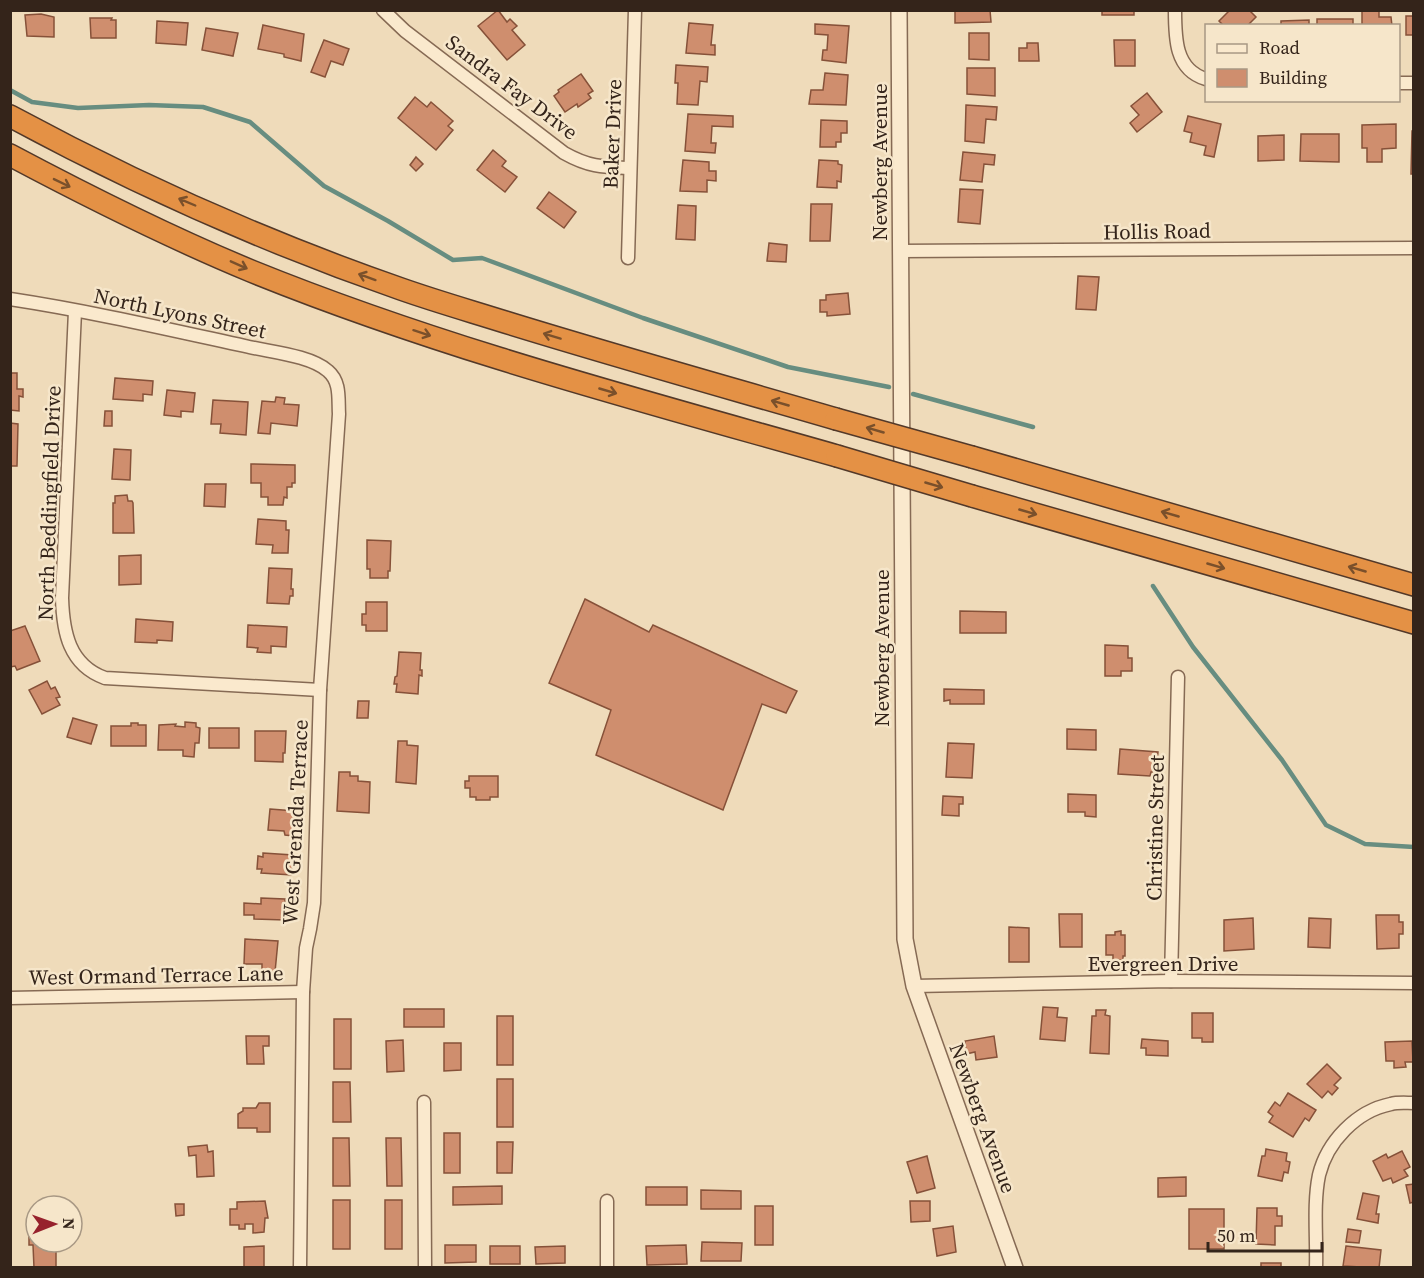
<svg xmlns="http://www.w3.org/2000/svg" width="1424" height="1278" viewBox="0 0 1424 1278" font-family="'Source Serif 4',serif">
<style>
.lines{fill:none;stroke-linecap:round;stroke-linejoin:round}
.stream{stroke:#678d80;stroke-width:4.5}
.building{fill:#cf8e6e;stroke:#865139;stroke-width:1.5}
.minor-casing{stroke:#866a54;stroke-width:15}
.tertiary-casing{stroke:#866a54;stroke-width:18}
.motorway-casing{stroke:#533929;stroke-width:24}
.minor{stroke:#fae9cd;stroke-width:12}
.tertiary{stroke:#fae9cd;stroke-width:15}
.motorway{stroke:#e49145;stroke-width:21}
.motorway-bridge-casing{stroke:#533929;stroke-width:24;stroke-linecap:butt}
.motorway-bridge{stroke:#e49145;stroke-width:21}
.oneway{stroke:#7a502b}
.labels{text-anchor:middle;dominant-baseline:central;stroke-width:5;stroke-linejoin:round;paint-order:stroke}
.street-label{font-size:21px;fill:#34241a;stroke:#f6e6ca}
</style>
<rect width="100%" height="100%" fill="#efdbba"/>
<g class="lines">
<g class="stream">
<path d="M10 90 32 102 78 108 149 105 203 107 250 122 324 186 388 221 453 260 482 258 643 318 788 367 889 387"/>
<path d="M913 394 1033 427"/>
<path d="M1153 586 1193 647 1282 760 1326 825 1365 844 1414 847"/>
</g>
</g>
<g class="building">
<path d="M498 10 507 22 510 19 517 26 512 30 525 45 507 60 478 26Z"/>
<path d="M955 10H990L991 22 955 23Z"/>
<rect x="1102" y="10" width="32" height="5"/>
<path d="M1230 10H1249L1256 17 1247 26H1224L1219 21Z"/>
<path d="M1362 10H1379V17H1391L1392 26H1362Z"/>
<path d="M41 14 54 17V37L27 36 25 15Z"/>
<rect x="1406" y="16" width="8" height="19"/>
<path d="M90 18H112L111 20H116V38H91Z"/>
<rect x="1317" y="19" width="36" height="7"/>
<path d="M1309 20V26H1281V21Z"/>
<path d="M157 21 188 23 186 45 156 43Z"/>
<path d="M689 23 713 25 711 45H715V55L686 53Z"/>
<path d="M815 24 849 26 846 63 822 60 823 50H827L828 35 815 34Z"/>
<path d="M263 25 304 34 301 61 284 57V54L258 49Z"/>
<path d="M206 28 238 33 233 56 202 50Z"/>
<path d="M969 33H989V60L969 59Z"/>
<path d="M324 40 349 49 343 65 331 61 325 77 311 72Z"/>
<path d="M1114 40H1135V66H1115Z"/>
<path d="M1027 43H1038L1039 61H1019V48H1027Z"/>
<path d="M676 65 708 67 707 82 700 81 698 105 677 104 678 83H675Z"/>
<path d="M967 68H995V96L967 94Z"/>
<path d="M825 73 848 75 846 105 809 104 811 90H823Z"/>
<path d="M581 74 593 91 588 94 591 98 578 107 577 104 565 112 554 96 559 92 558 90Z"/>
<path d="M1147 93 1162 112 1137 132 1130 123 1139 115 1131 106Z"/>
<path d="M415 97 427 107 431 102 453 121 448 126 453 130 436 150 398 118Z"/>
<path d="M966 105 997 107 996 120 986 119 984 143 965 141Z"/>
<path d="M688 114 733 116V127L712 126 711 143H716L715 153 685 151Z"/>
<path d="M1188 116 1221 124 1214 157 1204 155 1206 146 1190 142 1192 133 1184 131Z"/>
<path d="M821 120 847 121V133H841V142H836V147H820Z"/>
<path d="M1396 124V148L1382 149V162H1367V148H1362V125Z"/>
<path d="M1412 131H1414V174H1411Z"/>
<path d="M1301 134H1339V162L1300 161Z"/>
<path d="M1284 135V160L1258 161V136Z"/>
<path d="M493 150 506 161 502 166 517 177 505 192 477 170Z"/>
<path d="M963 152 995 155 994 165 984 164 982 182 960 180Z"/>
<path d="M416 157 423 164 416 171 410 165Z"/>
<path d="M683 160 709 162V171H716V181L707 180V192L680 191Z"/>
<path d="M819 160 838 161V164L842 165 841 182 837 181V188L817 187Z"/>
<path d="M960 189 983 190 980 224 958 222Z"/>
<path d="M549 192 576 212 564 228 537 208Z"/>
<path d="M811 204H832L830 241H810Z"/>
<path d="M678 205 696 206 695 240 676 239Z"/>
<path d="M769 243 787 245 786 262 767 261Z"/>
<path d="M1078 276 1099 277 1096 310 1076 309Z"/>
<path d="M848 293 850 314 827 316V312H820V300H826V295Z"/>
<path d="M10 373H17V389H23V397L19 396V411L10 410Z"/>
<path d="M115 378 153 381 152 395 143 394V401L113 399Z"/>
<path d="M167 390 195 393 193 412 181 411V417L164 415Z"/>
<path d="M276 397 285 398 284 404 299 405 297 426 271 423 270 434 258 433 262 401 275 402Z"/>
<path d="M213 400 248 402 246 435 220 433 221 424H211Z"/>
<path d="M105 411H112V426H104Z"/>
<path d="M10 423 18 424 17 466H10Z"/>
<path d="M114 449 131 450 130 480 112 479Z"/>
<path d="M251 464 295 465V483H292V487H287V498L284 497 283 505H268V497H261V483H251Z"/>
<path d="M205 484H226L225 507 204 506Z"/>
<path d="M127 495 128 501H132L133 503 134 533H113V503H115V496Z"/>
<path d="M258 519 286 521V530H289L288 553H272L273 545 256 544Z"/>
<path d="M367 540 391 541 390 571H388V578H370V569H367Z"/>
<path d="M141 555V584L119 585V556Z"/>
<path d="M269 568 292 569 291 589H293V596H290L289 604 267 603Z"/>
<path d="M585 599 649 632 653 625 797 691 786 713 762 704 723 810 596 755 611 710 549 683Z"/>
<path d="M366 602H387V631H366V625H362V614H366Z"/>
<path d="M960 611 1006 612V633H960Z"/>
<path d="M136 619 173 622 172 641 157 640V643L135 642Z"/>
<path d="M248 625 287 627 286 647 271 646V653L257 652 258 648 247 647Z"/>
<path d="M25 626 40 661 17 670 15 666 10 667V631Z"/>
<path d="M1105 645 1128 646V658H1132V671H1121V676H1105Z"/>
<path d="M399 652 421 653 420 670H422V676L419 675 418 694 396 692 397 684H394L395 677 397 676Z"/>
<path d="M47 681 51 689 55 687 60 697 56 698 60 705 42 714 29 690Z"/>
<path d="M944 689 984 690V704H950V700L944 701Z"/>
<path d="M358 701H369L368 718H357Z"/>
<path d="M73 718 97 725 91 744 67 737Z"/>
<path d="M185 722 196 723V727L200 728 199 743H195L194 757 183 756V750H158L159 725 176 724 175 726 185 727Z"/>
<path d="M131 723H138V725H146V746H111V726H131Z"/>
<rect x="209" y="728" width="30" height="20"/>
<path d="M1067 729 1096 730V750L1067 749Z"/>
<path d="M255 731H286L285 753H283V762L255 761Z"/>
<path d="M398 741H407V745L418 746 416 784 396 782Z"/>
<path d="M948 743 974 744 972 778 946 777Z"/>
<path d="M1120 749 1158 752 1156 772H1151L1150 776 1118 774Z"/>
<path d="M339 772H350V776H358V781L370 782 369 813 337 811Z"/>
<path d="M469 776H498V797H490V800H476V797H470V788H465V781H469Z"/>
<path d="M1068 794 1096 795V817L1085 816V812H1068Z"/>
<path d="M943 796 963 797V804H959V816L942 815Z"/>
<path d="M270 809 295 811 293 836 285 835 284 831 268 830Z"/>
<path d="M263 853 293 855 292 875 261 873 262 869H257L258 856 263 857Z"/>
<path d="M261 898 285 899V920L254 919V915H244V903L261 904Z"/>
<path d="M1059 914H1082V947H1060Z"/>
<path d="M1376 915H1399V922H1403V934H1399V948L1377 949Z"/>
<path d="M1253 918 1254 949 1224 951V920Z"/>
<path d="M1309 918 1331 919 1330 948 1308 947Z"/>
<path d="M1009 927 1029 928V962H1009Z"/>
<path d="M1121 931V935H1125V956H1123V960H1113V955H1106V935H1115V932Z"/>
<path d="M245 939 278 941 275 972H262V964H244Z"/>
<path d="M1043 1007 1058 1008 1057 1017 1067 1018 1065 1041 1040 1039Z"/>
<rect x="404" y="1009" width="40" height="18"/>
<path d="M1096 1010H1106L1105 1015 1110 1016 1109 1054 1090 1053 1092 1016H1096Z"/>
<path d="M1192 1013H1213V1042H1202V1038H1192Z"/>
<rect x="497" y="1016" width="16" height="49"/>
<rect x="334" y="1019" width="17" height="50"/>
<path d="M246 1036H269V1046H263L264 1064H247Z"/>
<path d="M994 1036 997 1057 976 1060 975 1052 966 1054 965 1041Z"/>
<path d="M1142 1039 1168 1041V1056L1146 1055V1048H1141Z"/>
<path d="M403 1040 404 1071 387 1072 386 1041Z"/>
<path d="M1412 1041 1413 1062H1405L1406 1067 1394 1068V1061H1386L1385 1042Z"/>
<path d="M444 1043H461V1070L444 1071Z"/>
<path d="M1327 1064 1341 1078 1334 1085 1338 1088 1332 1095 1328 1091 1322 1098 1307 1084Z"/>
<rect x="497" y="1079" width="16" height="48"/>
<path d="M333 1082H350L351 1122H333Z"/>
<path d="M1288 1093 1316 1110 1309 1121 1305 1118 1293 1137 1269 1122 1273 1116 1268 1112 1275 1102 1280 1106Z"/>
<path d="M259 1103H270V1132H257V1128H238V1114L243 1111V1108H256Z"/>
<rect x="444" y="1133" width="16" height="40"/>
<path d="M333 1138H349L350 1186H333Z"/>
<path d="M386 1138H401L402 1186H387Z"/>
<path d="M497 1142H513L512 1173H497Z"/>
<path d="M207 1145 208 1152 213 1151 214 1176 197 1177 196 1155 189 1156 188 1147Z"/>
<path d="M1266 1149 1287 1153 1286 1161 1290 1162 1288 1173 1284 1172 1282 1181 1258 1176 1262 1156H1265Z"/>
<path d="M1402 1151 1410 1167 1404 1170 1408 1176 1393 1183 1391 1178 1383 1181 1373 1161 1386 1154 1388 1158Z"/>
<path d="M927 1156 935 1188 917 1193 907 1162Z"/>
<path d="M1186 1177V1196L1158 1197V1178Z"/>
<path d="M1414 1184V1202L1410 1203 1406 1185Z"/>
<path d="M502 1186V1204L453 1205V1187Z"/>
<rect x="646" y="1187" width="41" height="18"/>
<path d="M701 1190 741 1191V1209H701Z"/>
<path d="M1363 1193 1379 1196 1376 1214H1379L1378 1223 1357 1219Z"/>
<rect x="333" y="1200" width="17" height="49"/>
<rect x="385" y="1200" width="17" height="49"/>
<path d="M265 1201 268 1218H265L264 1232 253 1233V1224H245V1229H239V1225H230V1209H237V1202Z"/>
<path d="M910 1201H930V1221L911 1222Z"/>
<path d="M175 1204H184V1215L176 1216Z"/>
<rect x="755" y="1206" width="18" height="39"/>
<path d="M1257 1208H1277V1216H1282V1226H1275V1245L1256 1244Z"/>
<rect x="1189" y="1209" width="35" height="40"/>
<path d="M29 1225H36V1242H56V1268H34L33 1245H29Z"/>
<path d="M953 1226 956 1252 937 1256 933 1229Z"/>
<path d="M1348 1229 1361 1231 1359 1243 1346 1242Z"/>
<path d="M702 1242 742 1243 741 1261H701Z"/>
<path d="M445 1245H476V1262L445 1263Z"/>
<path d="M686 1245 687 1264 647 1265 646 1246Z"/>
<path d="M264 1246V1268H244V1247Z"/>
<rect x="490" y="1246" width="30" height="18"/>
<path d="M565 1246V1263L536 1264 535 1247Z"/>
<path d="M1346 1246 1381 1250 1379 1268 1343 1266Z"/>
<rect x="1261" y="1263" width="20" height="5"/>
</g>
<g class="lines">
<defs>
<g id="minor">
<path d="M383 10 405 31 564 153C589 167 602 167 630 168"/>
<path d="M1175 10C1175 38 1175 70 1206 79"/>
<path d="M1398 83H1414"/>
<path d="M900 251 1414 248"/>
<path d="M628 258 635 10"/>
<path d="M10 299C89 311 167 329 245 346 269 352 310 355 328 371 341 382 338 399 339 414L320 690 314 903 310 929 306 948 303 992 300 1268"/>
<path d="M75 311 62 598C63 632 69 665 105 678L320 690"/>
<path d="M1171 981 1178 677"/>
<path d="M914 986 1171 981 1414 983"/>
<path d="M10 998 303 992"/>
<path d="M424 1102 425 1268"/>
<path d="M607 1268V1201"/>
<path d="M1316 1268C1317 1238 1313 1204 1319 1175 1327 1142 1356 1111 1391 1104 1398 1102 1406 1103 1414 1103"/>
</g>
<path id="tertiary" d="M899 10 905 939 914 986 1015 1268"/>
<g id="motorway">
<path d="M10 116C134 183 268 243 401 289 435 301 470 311 505 322 615 356 726 387 836 419"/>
<path d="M10 155C89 197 169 237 251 271 441 348 640 400 837 456"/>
<path d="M972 457 1414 585"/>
<path d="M972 496 1414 623"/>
</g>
</defs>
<use href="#minor" class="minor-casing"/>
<use href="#tertiary" class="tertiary-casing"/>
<use href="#motorway" class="motorway-casing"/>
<use href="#minor" class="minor"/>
<use href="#tertiary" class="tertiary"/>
<use href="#motorway" class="motorway"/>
<defs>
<g id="motorway-bridge">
<path d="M836 419 972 457"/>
<path d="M837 456 972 496"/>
</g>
</defs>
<use href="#motorway-bridge" class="motorway-bridge-casing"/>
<use href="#motorway-bridge" class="motorway-bridge"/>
</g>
<defs><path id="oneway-shaft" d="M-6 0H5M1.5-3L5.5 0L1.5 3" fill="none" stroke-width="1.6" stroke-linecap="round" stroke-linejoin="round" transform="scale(1.5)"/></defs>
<g class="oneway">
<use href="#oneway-shaft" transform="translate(62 183) rotate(26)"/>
<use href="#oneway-shaft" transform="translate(187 202) rotate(-157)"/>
<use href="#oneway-shaft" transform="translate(239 265) rotate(24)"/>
<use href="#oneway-shaft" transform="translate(367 277) rotate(-160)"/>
<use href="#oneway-shaft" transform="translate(422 333) rotate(18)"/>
<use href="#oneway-shaft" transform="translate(552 336) rotate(-163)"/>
<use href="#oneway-shaft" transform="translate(608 391) rotate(16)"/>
<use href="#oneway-shaft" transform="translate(780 403) rotate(-164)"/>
<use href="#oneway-shaft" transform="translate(875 430) rotate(-164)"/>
<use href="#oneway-shaft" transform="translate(934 485) rotate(16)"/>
<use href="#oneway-shaft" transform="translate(1028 512) rotate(16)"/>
<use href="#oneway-shaft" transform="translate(1170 514) rotate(-164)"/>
<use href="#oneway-shaft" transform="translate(1216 566) rotate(16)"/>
<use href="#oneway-shaft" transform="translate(1357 569) rotate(-164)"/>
</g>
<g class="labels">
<g class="street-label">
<text transform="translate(512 87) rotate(37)">Sandra Fay Drive</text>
<text transform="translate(612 134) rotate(-88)">Baker Drive</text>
<text transform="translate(879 162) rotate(-90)">Newberg Avenue</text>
<text transform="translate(1157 231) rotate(-1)">Hollis Road</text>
<text transform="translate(180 313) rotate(12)">North Lyons Street</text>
<text transform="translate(49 503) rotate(-88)">North Beddingfield Drive</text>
<text transform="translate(881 648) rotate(-90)">Newberg Avenue</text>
<text transform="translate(295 822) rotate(-87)">West Grenada Terrace</text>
<text transform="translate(1155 828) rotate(-89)">Christine Street</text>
<text x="1163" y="963">Evergreen Drive</text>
<text transform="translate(156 975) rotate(-1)">West Ormand Terrace Lane</text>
<text transform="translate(983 1118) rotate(70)">Newberg Avenue</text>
</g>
</g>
<rect width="1424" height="1278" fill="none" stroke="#34241a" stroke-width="24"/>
<rect x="1205" y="24" width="195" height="78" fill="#f6e6ca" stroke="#a89884" stroke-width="1.5"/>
<rect x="1217" y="44" width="30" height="9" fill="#fae9cd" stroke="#a89884" stroke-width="1.5"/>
<text x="1259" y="54" font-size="18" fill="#34241a">Road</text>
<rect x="1217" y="69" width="30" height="18" fill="#cf8e6e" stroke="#a89884" stroke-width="1.5"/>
<text x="1259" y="84" font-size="18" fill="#34241a">Building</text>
<g transform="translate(54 1224) rotate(89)"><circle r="28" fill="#f6e6ca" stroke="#a89884" stroke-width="1.5"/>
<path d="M0-4.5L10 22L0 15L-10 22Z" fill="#97222d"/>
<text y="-9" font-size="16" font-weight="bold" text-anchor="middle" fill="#34241a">N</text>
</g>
<path d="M1208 1242v9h114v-9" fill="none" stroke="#34241a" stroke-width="3"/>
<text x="1217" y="1242" font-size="18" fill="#34241a" stroke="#f6e6ca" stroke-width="4.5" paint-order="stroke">50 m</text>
</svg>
